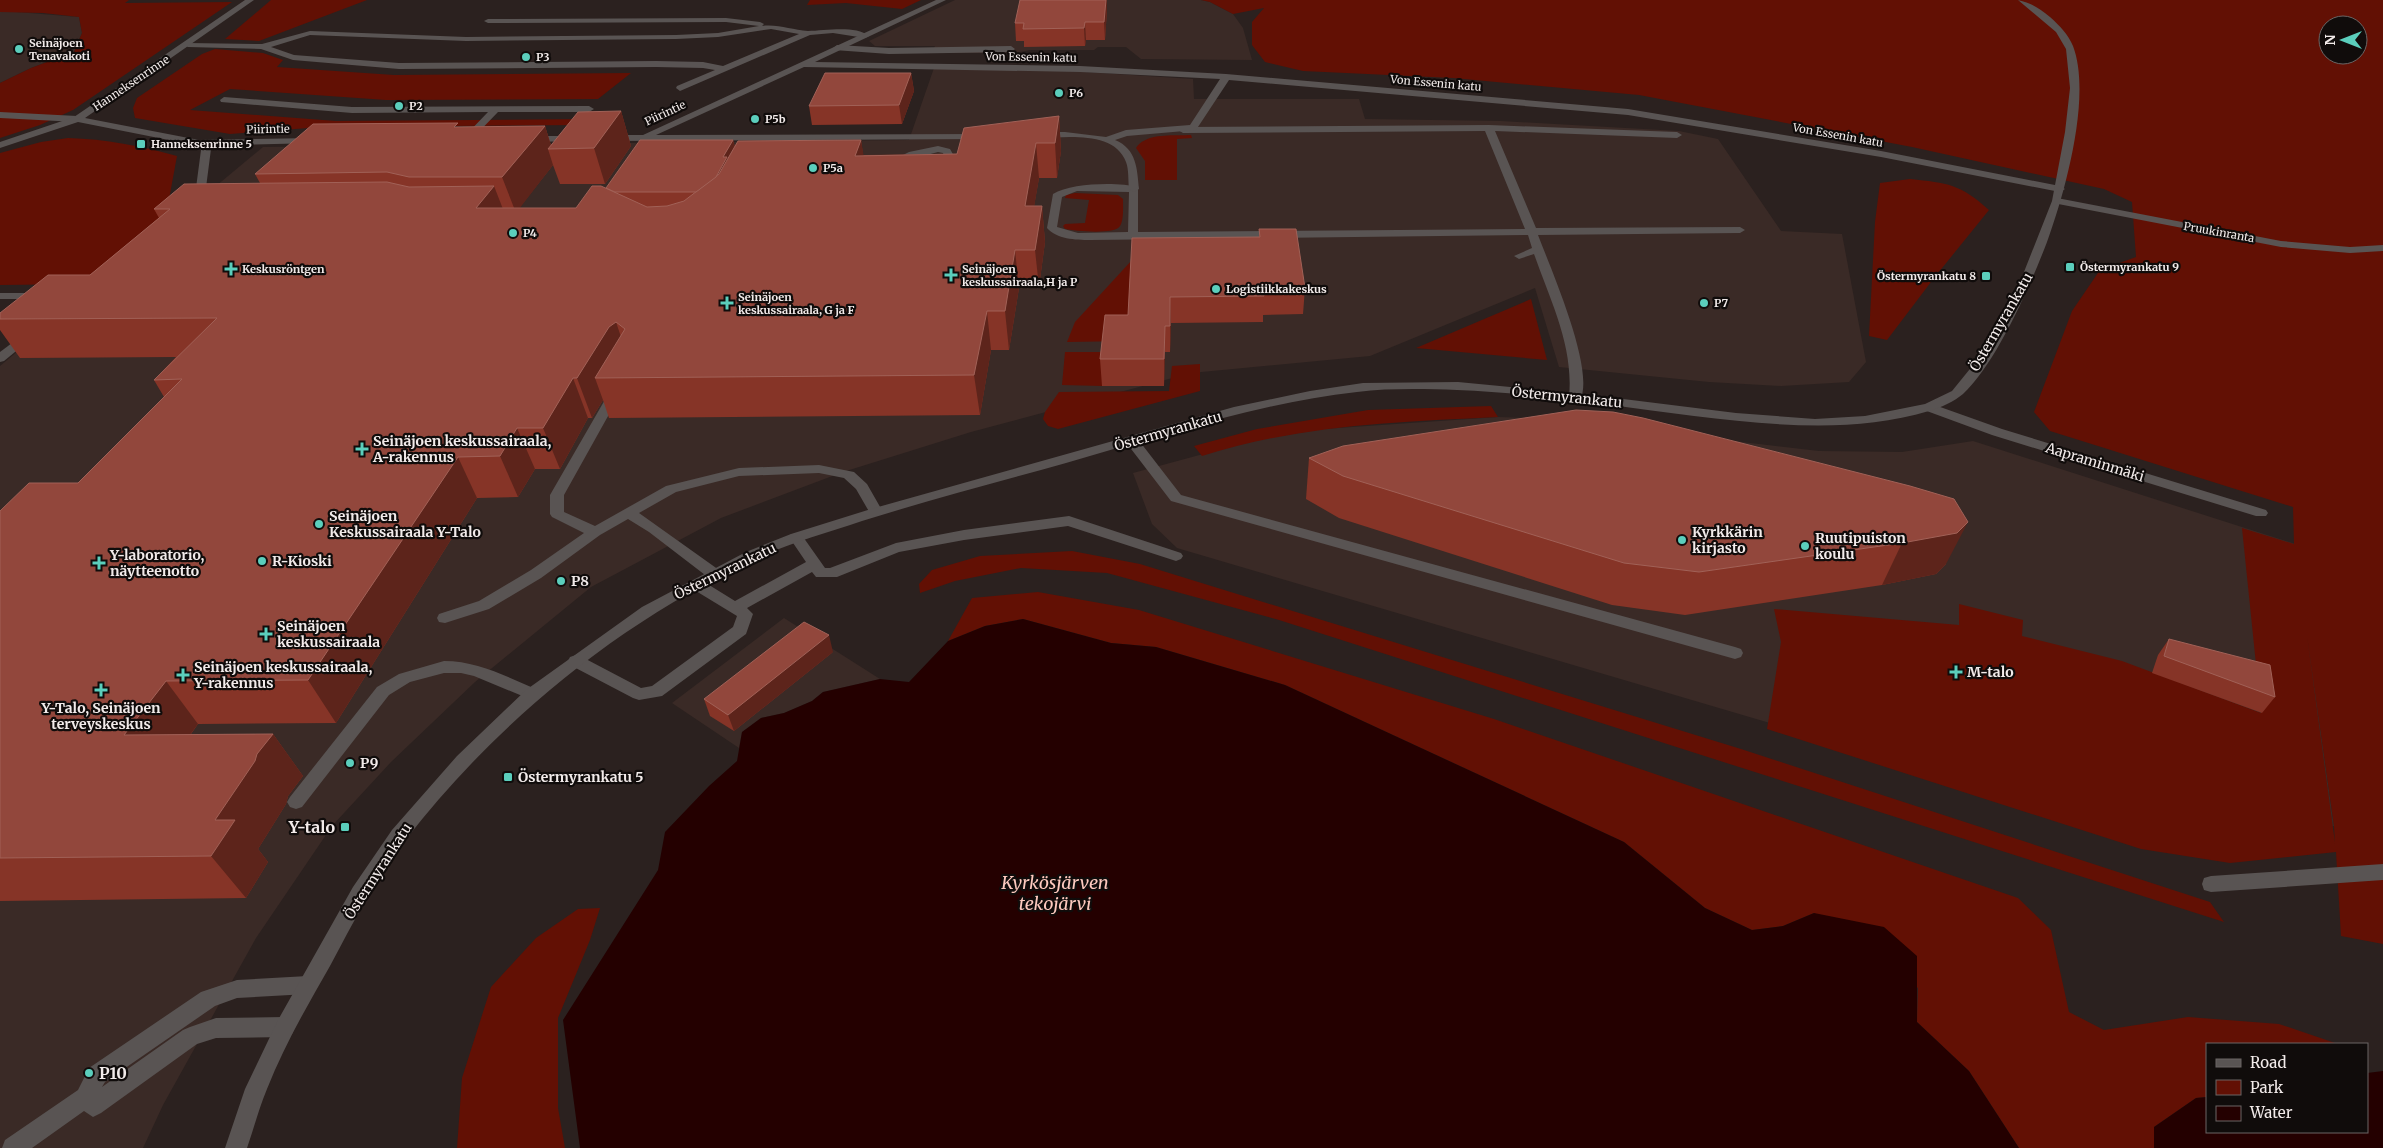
<svg xmlns="http://www.w3.org/2000/svg" width="2383" height="1148" viewBox="0 0 2383 1148" font-family="Merriweather,serif">
<style>
.built{fill:#3a2a26}
.green{fill:#621004;fill-rule:evenodd}
.water{fill:#240000}
.lines{fill:none;stroke-linecap:round;stroke-linejoin:round}
.service{fill:#595453;fill-rule:evenodd}
.minor{fill:#595453;fill-rule:evenodd}
.tertiary{fill:#595453;fill-rule:evenodd}
.wall{fill:#863427}
.shaded-wall{fill:#5d241b}
.building{fill:#92473c;stroke:#a16157}
.poi-dot{fill:#5bcebc;stroke:#100c0b;stroke-width:2}
.labels{text-anchor:middle;dominant-baseline:central;stroke-width:4.5;stroke-linejoin:round;paint-order:stroke}
.far-poi-label{font-size:11px;font-weight:bold;fill:#f2ebea;stroke:#100c0b;text-anchor:start}
.far-street-label{font-size:11px;fill:#f2ebea;stroke:#100c0b}
.street-label{font-size:14px;fill:#f2ebea;stroke:#100c0b}
.poi-label{font-size:14px;font-weight:bold;fill:#f2ebea;stroke:#100c0b;text-anchor:start}
.near-poi-label{font-size:16px;font-weight:bold;fill:#f2ebea;stroke:#100c0b;text-anchor:end}
.near-water-label{font-size:18px;font-style:italic;fill:#fdc9be;stroke:#100c0b}
</style>
<rect width="100%" height="100%" fill="#2b211f"/>
<g class="built">
<path d="M955 0H1201L1210 2 1233 14 1243 28 1252 60 1141 59 1126 47H1098L1094 50H1030L1015 53H931L935 46H875L869 41Z"/>
<path d="M4 11 79 17 82 33 74 52 31 68 0 83V12Z"/>
<path d="M934 68 1069 71 1193 79 1194 99H1359L1365 119 1501 121 1679 131 1718 139 1781 231 1842 234 1866 362 1849 382 1781 386 1709 382 1559 367 1535 288 1370 356 1191 373 971 432 843 472 721 518 591 587 475 682 391 762 332 826 256 938 163 1105 143 1148H0V366L263 147 909 140Z"/>
<path d="M1498 417 1548 419 1819 451 1902 452 1973 441 2295 544 2334 826 2183 845 1177 548 1152 524 1133 473 1255 440 1323 429Z"/>
<path d="M784 618 880 679 823 692 812 701 784 713 761 718 742 732 739 748 672 703Z"/>
</g>
<g class="green">
<path d="M0 0H129L125 3 232 2 73 110 40 125 0 138V83L31 68 74 52 82 33 79 17 43 13 0 12Z"/>
<path d="M271 0H367L259 41 225 39Z"/>
<path d="M810 0H921L902 9 846 3 807 5Z"/>
<path d="M1201 0H2383V944L2341 936 2336 852 2230 863 2141 849 1767 729 1781 642 1774 609 1959 625V604L2023 620 2022 636 2122 661 2261 713 2242 528 2294 544 2293 507 2050 431 2034 412 2072 311 2100 270 2136 257 2132 202 2104 189 1912 147 1639 95 1453 78 1303 71 1265 62 1252 45V22L1264 8 1233 14 1210 2ZM2328 25H2358V55H2328ZM2307 636 2334 826 2335 844V843Z"/>
<path d="M215 49 263 53 283 60 277 67 394 75 631 73 598 99 386 100 230 89 190 110 336 121 590 119 583 125 321 127 230 134 135 118 133 108 137 98 202 54Z"/>
<path d="M1191 135 1192 138 1177 139V180H1145V161L1136 148C1146 132 1175 136 1191 135Z"/>
<path d="M68 138C105 139 142 146 177 156L165 221 89 284 0 285V153L41 142Z"/>
<path d="M1910 179C1948 183 1960 184 1989 210L1934 278 1887 340 1869 336 1875 222 1880 183Z"/>
<path d="M1075 193 1118 195 1123 199C1123 206 1124 220 1120 226 1115 235 1075 231 1065 229L1063 226 1065 224 1085 223 1089 200 1065 198 1066 195Z"/>
<path d="M1132 260 1129 341 1067 342 1075 322Z"/>
<path d="M1531 299 1547 360 1416 348Z"/>
<path d="M1065 352H1120L1104 364 1102 386 1062 385Z"/>
<path d="M1200 364V391L1058 429 1048 426 1043 419 1045 412 1059 392 1169 391 1172 366Z"/>
<path d="M1491 406 1498 417C1398 422 1298 425 1202 456L1194 446 1257 429 1368 410Z"/>
<path d="M1072 551 1140 564 1741 749 2210 902 2224 922 1279 620 1107 573 1021 568 955 581 920 593 919 584 932 570 980 556Z"/>
<path d="M1038 592 1139 610 1494 719 2018 898 2051 930 2069 1012 2104 1030 2188 1017 2279 1024 2338 1044H2207V1097L2196 1098 2154 1127V1148H2019L1969 1071 1917 1022 1918 988 1814 913 1783 926 1752 930 1705 908 1624 842 1285 685 1156 647 1111 643 1023 619 985 626 948 641 972 598Z"/>
<path d="M600 908 590 940 558 1018V1108L565 1148H457L462 1078 491 987 536 938 578 909Z"/>
</g>
<g class="water">
<path d="M1023 619 1111 643 1156 647 1285 685 1624 842 1705 908 1752 930 1783 926 1814 913 1884 927 1917 956V1022L1969 1071 2019 1148H580L563 1020 658 870 665 832 709 786 737 761 742 732 761 718 784 713 812 701 823 692 880 679 909 682 948 641 985 626Z"/>
<path d="M2383 1071V1148H2154V1127L2196 1098 2207 1097V1132H2367V1073Z"/>
</g>
<g class="lines">
<g class="service">
<path d="M726 18 760 22 764 24 762 26C778 24 792 30 808 31 825 31 855 25 869 36L865 38 833 33 810 35 680 91 676 88 677 86 715 70 703 68 656 67 399 69 293 60 261 49 188 47 184 45 188 43 262 44 310 31 466 37 676 35 718 33 759 26 726 22 488 23 484 21 488 19ZM771 29 799 34 723 66 703 62 656 61 399 63 294 55 271 47 310 35 466 41 676 39 718 37Z"/>
<path d="M837 45 889 48 1011 46 1015 49 1011 52 889 54 834 50 833 48Z"/>
<path d="M224 97 352 107 589 106 594 109 589 112H498L469 142 466 143 461 140 463 138 488 112 352 113 221 102 220 100Z"/>
<path d="M0 112 77 116 82 119 77 122 0 118Z"/>
<path d="M1489 125 1677 132 1682 135 1677 138 1495 131 1536 228 1740 227 1745 230 1740 233 1538 235C1550 267 1596 371 1580 400L1575 401 1569 397C1574 347 1551 302 1534 254L1519 259 1514 256 1532 248 1528 235 1090 240C1075 240 1057 239 1047 228L1053 194C1071 183 1117 182 1138 187V232L1525 229 1485 131 1183 133 1178 130 1183 127ZM1077 191 1129 192 1128 232 1078 233 1057 227 1062 197Z"/>
<path d="M199 140 211 149 204 203 199 206 194 203 201 150 194 143Z"/>
<path d="M938 146 950 149 954 156 947 171C932 178 908 185 894 171L901 156 909 152ZM938 152 943 153 944 156 940 167 921 173 904 170 908 160Z"/>
<path d="M616 387 622 391 564 495V512L595 526 666 486 739 468 819 465 854 472 867 484 883 512 881 515H871L856 489 844 478 819 473 739 476 676 492 639 513 719 570 722 574 719 578H709L649 532 628 519 600 535 541 578 489 609 445 623 439 622 437 618 439 614 479 601 531 570 584 533 552 517 550 514V495L610 391Z"/>
<path d="M1132 437 1137 438 1181 495 1735 647 1741 649 1743 653 1741 657 1735 659 1171 501 1125 441Z"/>
<path d="M1069 516 1181 553 1183 556 1181 559 1176 561 1068 526 964 540 899 552 837 577H816L812 572 747 608 753 614 746 634 662 696 639 700 633 698 570 665 568 661 570 657 576 655 582 657 641 688 652 686 733 627 737 616 691 588 688 584 691 580H701L735 601 806 562 789 537 791 534H801L825 568H830L896 543 964 530Z"/>
<path d="M444 661C478 661 507 677 538 690L540 694 538 698 532 700 474 676 461 673H444L410 682 389 695 302 807 296 809 290 807 287 802 290 797 377 687 399 674Z"/>
<path d="M2383 864V880L2211 892 2204 890 2202 884 2204 878 2211 876Z"/>
<path d="M308 976 315 979 318 985 315 991 308 994 237 998 215 1006 105 1082 102 1087 183 1030 190 1027 216 1018 285 1017 292 1020 295 1027 292 1034 285 1037 216 1038 197 1044 101 1113 93 1117 84 1111 32 1148H2L5 1140 78 1090 89 1068 201 992 237 980Z"/>
</g>
<g class="minor">
<path d="M245 0H254L85 118 199 140 313 138 316 139V143L199 146 78 122 0 148V142L74 117Z"/>
<path d="M936 0H946L815 62 1080 66 1226 74 1628 109 1881 151 2060 186 2065 189 2060 192 1881 157 1628 115 1229 80 1196 130 1127 136 1115 140C1137 149 1137 169 1139 189L1134 192 1129 189C1128 180 1129 170 1126 162 1115 131 1067 137 1041 138L1036 135 1041 132H1065L1106 137 1126 130 1190 125 1220 79 1080 72 804 67 656 135 984 134V138L981 139 609 141 604 138 609 135H643Z"/>
<path d="M576 136 579 137V141L529 142 524 139 529 136Z"/>
<path d="M2057 198 2281 241 2350 247 2383 245V251L2350 253 2281 247 2053 203 2052 201Z"/>
<path d="M0 293H42L48 296 42 299H0Z"/>
<path d="M28 331 34 335 32 338 4 361 0 362V352Z"/>
<path d="M1929 403 2002 429 2266 510 2268 513 2266 516H2256L1992 435 1924 410 1923 407Z"/>
</g>
<path class="tertiary" d="M2018 0C2031 3 2039 8 2050 17 2060 26 2068 34 2073 46 2092 96 2065 193 2047 242 2031 284 1996 364 1963 394 1955 401 1940 408 1929 411 1852 434 1772 425 1694 416 1615 406 1536 393 1457 390 1425 389 1390 388 1357 392 1258 403 1162 436 1066 463 998 482 929 500 862 521 826 533 790 543 755 559 621 621 498 721 407 838 376 877 353 923 330 966 307 1006 284 1046 267 1089 259 1108 254 1128 247 1148H225L245 1089 278 1020 353 887 392 830 457 756 526 690 642 607 746 552 791 534 871 509 1234 407 1310 391 1363 383 1458 382 1575 393 1736 413 1815 419 1865 416 1925 404 1952 391 1978 359 2020 282 2052 201 2065 132 2070 88 2066 49 2056 32Z"/>
</g>
<g class="wall">
<path d="M1107 9 1105 40H1086L1085 46 1024 47V41H1016L1015 23Z"/>
<path d="M911 73 914 91 902 124 812 125 809 106Z"/>
<path d="M621 111 631 146 605 184H560L553 165 519 208H576L606 188 733 140 735 147 861 140 863 155 957 154 1059 116 1061 151 1057 178H1039L1034 206H1042L1045 242 1039 287 1019 288 1009 350H991L980 415 609 418 603 400 592 418H588L560 469H535L518 497 477 498 336 723 198 724 191 734H273L303 776 288 796 286 804 258 849 268 862 246 898 0 901V511L78 483 164 397 154 380 176 357 20 358 0 330V313L90 275 159 218 154 209 260 183 255 174 459 127 545 126 551 145Z"/>
<path d="M1259 229 1305 288 1303 314 1263 315V322L1171 323 1170 352H1165L1164 386H1102L1100 359 1128 315 1259 237Z"/>
<path d="M1613 412 1946 564 1936 574 1882 585 1685 615 1612 605 1339 518 1306 499 1309 458Z"/>
<path d="M2169 639 2275 697 2262 713 2152 673 2158 655Z"/>
<path d="M833 652 734 731 710 716 704 699Z"/>
</g>
<g class="shaded-wall">
<path d="M1106 0H1107V9L1105 40 1104 22Z"/>
<path d="M1085 22 1086 40 1085 46 1084 28Z"/>
<path d="M911 73 914 91 902 124 899 105Z"/>
<path d="M621 111 631 146 605 184 594 148Z"/>
<path d="M1059 116 1061 151 1057 178 1055 143Z"/>
<path d="M545 126 552 149H548L553 165 516 213 502 177Z"/>
<path d="M733 140 738 159 705 212 723 157Z"/>
<path d="M861 140 867 175 855 156Z"/>
<path d="M1036 143 1039 178 1028 243 1025 206Z"/>
<path d="M494 186 508 222 476 208Z"/>
<path d="M1042 206 1045 242 1039 287 1035 250Z"/>
<path d="M1015 250 1019 288 1009 350 1005 311Z"/>
<path d="M1170 297 1171 323 1170 352Z"/>
<path d="M987 311 991 350 980 415 974 375Z"/>
<path d="M616 322 629 361 595 378 603 400 592 418 577 378 609 327Z"/>
<path d="M1165 326V352L1164 386V359Z"/>
<path d="M573 378 588 418 560 469 543 428Z"/>
<path d="M517 428 535 469 518 497 500 456Z"/>
<path d="M458 457 477 498 336 723 308 680Z"/>
<path d="M1968 522 1946 564 1936 574 1882 585 1902 543Z"/>
<path d="M829 635 833 652 734 731 728 715Z"/>
<path d="M166 681 198 724 159 777 124 735Z"/>
<path d="M273 734 303 776 288 796 286 804 258 849 268 862 246 898 211 856 215 820 257 754Z"/>
</g>
<g class="building">
<path d="M1020 0H1106L1104 22H1085L1084 28 1023 29 1024 23H1015Z"/>
<path d="M825 73H911L899 105 809 106Z"/>
<path d="M621 111 594 148 548 149 578 112Z"/>
<path d="M1059 116 1055 143H1036L1025 206H1042L1035 250H1015L1005 311H987L974 375 595 378 625 329 616 322 609 327 577 378H573L543 428H517L500 456 458 457 308 680 166 681 124 735 273 734 257 754 255 761 215 820H235L211 856 0 858V511L29 483H78L182 379 154 380 217 318 0 319V313L48 275H90L170 209H154L184 184 387 182 409 187 494 186 476 208H576L592 186H601L647 207 667 206 684 201 719 174 738 141 861 140 855 156 957 154 964 128Z"/>
<path d="M458 123 454 127 545 126 502 177H409L387 172 255 174 313 124Z"/>
<path d="M640 140H733L723 157H727L716 177 696 192H615L606 188Z"/>
<path d="M1259 229H1296L1305 288 1263 289 1264 296 1170 297V326H1165L1164 359H1100L1105 315H1128L1132 238 1260 237Z"/>
<path d="M1576 410 1613 412 1643 418 1910 486 1954 499 1968 522 1957 533 1902 543 1699 572 1624 563 1343 476 1309 458 1343 446Z"/>
<path d="M804 622 829 635 728 715 704 699Z"/>
<path d="M2169 639 2270 665 2275 697 2164 656Z"/>
</g>
<g class="poi-dot">
<circle cx="19" cy="49" r="5"/>
<circle cx="526" cy="57" r="5"/>
<circle cx="1059" cy="93" r="5"/>
<circle cx="399" cy="106" r="5"/>
<circle cx="755" cy="119" r="5"/>
<rect x="136" y="139" width="10" height="10" rx="2.5"/>
<circle cx="813" cy="168" r="5"/>
<circle cx="513" cy="233" r="5"/>
<rect x="2065" y="262" width="10" height="10" rx="2.5"/>
<path d="M228.5 261.5h5v5h5v5h-5v5h-5v-5h-5v-5h5z"/>
<path d="M948.5 267.5h5v5h5v5h-5v5h-5v-5h-5v-5h5z"/>
<rect x="1981" y="271" width="10" height="10" rx="2.5"/>
<circle cx="1216" cy="289" r="5"/>
<path d="M724.5 295.5h5v5h5v5h-5v5h-5v-5h-5v-5h5z"/>
<circle cx="1704" cy="303" r="5"/>
<path d="M359.5 441.5h5v5h5v5h-5v5h-5v-5h-5v-5h5z"/>
<circle cx="319" cy="524" r="5"/>
<circle cx="1682" cy="540" r="5"/>
<circle cx="1805" cy="546" r="5"/>
<circle cx="262" cy="561" r="5"/>
<path d="M96.5 555.5h5v5h5v5h-5v5h-5v-5h-5v-5h5z"/>
<circle cx="561" cy="581" r="5"/>
<path d="M263.5 626.5h5v5h5v5h-5v5h-5v-5h-5v-5h5z"/>
<path d="M1953.5 664.5h5v5h5v5h-5v5h-5v-5h-5v-5h5z"/>
<path d="M180.5 667.5h5v5h5v5h-5v5h-5v-5h-5v-5h5z"/>
<path d="M98.5 682.5h5v5h5v5h-5v5h-5v-5h-5v-5h5z"/>
<circle cx="350" cy="763" r="5"/>
<rect x="503" y="772" width="10" height="10" rx="2.5"/>
<rect x="340" y="822" width="10" height="10" rx="2.5"/>
<circle cx="89" cy="1073" r="5"/>
</g>
<g class="labels">
<g class="far-poi-label">
<text x="29" y="43">Seinäjoen<tspan x="29" dy="13">Tenavakoti</tspan></text>
<text x="536" y="57">P3</text>
<text x="1069" y="93">P6</text>
<text x="409" y="106">P2</text>
<text x="765" y="119">P5b</text>
<text x="151" y="144">Hanneksenrinne 5</text>
<text x="823" y="168">P5a</text>
<text x="523" y="233">P4</text>
<text x="2080" y="267">Östermyrankatu 9</text>
<text x="242" y="269">Keskusröntgen</text>
<text x="962" y="269">Seinäjoen<tspan x="962" dy="13">keskussairaala,H ja P</tspan></text>
<text x="1976" y="276" text-anchor="end">Östermyrankatu 8</text>
<text x="1226" y="289">Logistiikkakeskus</text>
<text x="738" y="297">Seinäjoen<tspan x="738" dy="13">keskussairaala, G ja F</tspan></text>
<text x="1714" y="303">P7</text>
</g>
<g class="far-street-label">
<text transform="translate(1031 57) rotate(1)">Von Essenin katu</text>
<text transform="translate(131 83) rotate(-34)">Hanneksenrinne</text>
<text transform="translate(1436 83) rotate(5)">Von Essenin katu</text>
<text transform="translate(665 113) rotate(-25)">Piirintie</text>
<text transform="translate(268 129) rotate(-1)">Piirintie</text>
<text transform="translate(1838 135) rotate(10)">Von Essenin katu</text>
<text transform="translate(2219 232) rotate(10)">Pruukinranta</text>
</g>
<g class="street-label">
<text transform="translate(2001 322) rotate(-60)">Östermyrankatu</text>
<text transform="translate(1567 397) rotate(6)">Östermyrankatu</text>
<text transform="translate(1168 431) rotate(-16)">Östermyrankatu</text>
<text transform="translate(2095 462) rotate(17)">Aapraminmäki</text>
<text transform="translate(725 571) rotate(-26)">Östermyrankatu</text>
<text transform="translate(378 871) rotate(-57)">Östermyrankatu</text>
</g>
<g class="poi-label">
<text x="373" y="441">Seinäjoen keskussairaala,<tspan x="373" dy="16">A-rakennus</tspan></text>
<text x="329" y="516">Seinäjoen<tspan x="329" dy="16">Keskussairaala Y-Talo</tspan></text>
<text x="1692" y="532">Kyrkkärin<tspan x="1692" dy="16">kirjasto</tspan></text>
<text x="1815" y="538">Ruutipuiston<tspan x="1815" dy="16">koulu</tspan></text>
<text x="110" y="555">Y-laboratorio,<tspan x="110" dy="16">näytteenotto</tspan></text>
<text x="272" y="561">R-Kioski</text>
<text x="571" y="581">P8</text>
<text x="277" y="626">Seinäjoen<tspan x="277" dy="16">keskussairaala</tspan></text>
<text x="194" y="667">Seinäjoen keskussairaala,<tspan x="194" dy="16">Y-rakennus</tspan></text>
<text x="1967" y="672">M-talo</text>
<text x="101" y="708" text-anchor="middle">Y-Talo, Seinäjoen<tspan x="101" dy="16">terveyskeskus</tspan></text>
<text x="360" y="763">P9</text>
<text x="518" y="777">Östermyrankatu 5</text>
</g>
<g class="near-poi-label">
<text x="335" y="827">Y-talo</text>
<text x="99" y="1073" text-anchor="start">P10</text>
</g>
<g class="near-water-label">
<text x="1055" y="882">Kyrkösjärven<tspan x="1055" dy="21">tekojärvi</tspan></text>
</g>
</g>
<rect x="2206" y="1043" width="162" height="90" fill="#100c0b" stroke="#6a6564"/>
<rect x="2216" y="1059" width="25" height="8" fill="#595453" stroke="#6a6564"/>
<text x="2250" y="1068" font-size="15" fill="#f2ebea">Road</text>
<rect x="2216" y="1080" width="25" height="15" fill="#621004" stroke="#6a6564"/>
<text x="2250" y="1093" font-size="15" fill="#f2ebea">Park</text>
<rect x="2216" y="1106" width="25" height="15" fill="#240000" stroke="#6a6564"/>
<text x="2250" y="1118" font-size="15" fill="#f2ebea">Water</text>
<g transform="translate(2343 40) rotate(270)"><circle r="24" fill="#100c0b" stroke="#6a6564"/>
<path d="M0-4L9 19L0 12L-9 19Z" fill="#5bcebc"/>
<text y="-8" font-size="14" font-weight="bold" text-anchor="middle" fill="#f2ebea">N</text>
</g>
</svg>
